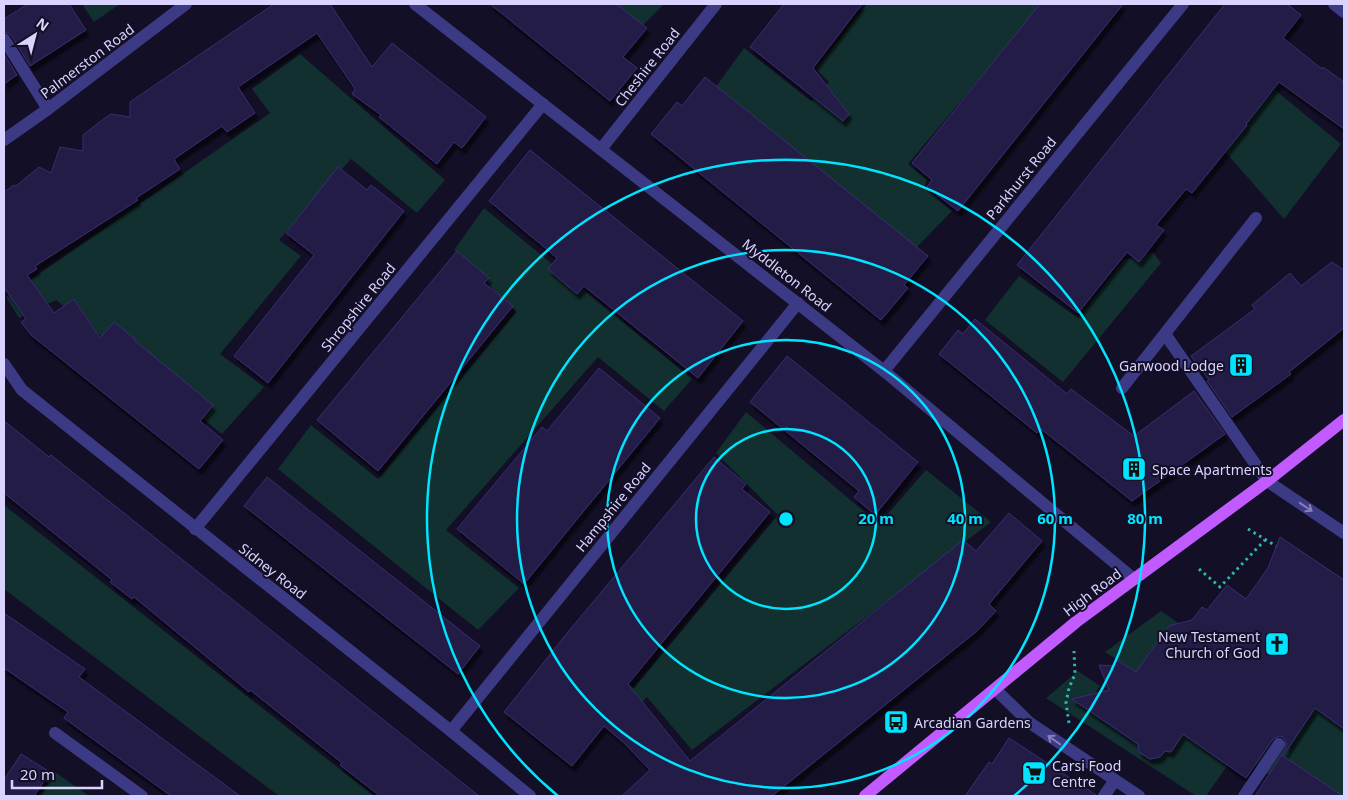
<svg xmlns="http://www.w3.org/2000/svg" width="1348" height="800" viewBox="0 0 1348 800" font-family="'Noto Sans',sans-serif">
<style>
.garden{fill:#12302f}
.building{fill:#241b47;stroke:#3b2d73;filter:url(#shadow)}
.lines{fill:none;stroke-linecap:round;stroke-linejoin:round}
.path{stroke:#2fb8b0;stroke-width:3;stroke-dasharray:2.5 4;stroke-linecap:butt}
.minor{stroke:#3d3a85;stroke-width:12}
.major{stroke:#c25bff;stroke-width:12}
.oneway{stroke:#837fbc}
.ring{fill:none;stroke:#00e5ff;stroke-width:2.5}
.labels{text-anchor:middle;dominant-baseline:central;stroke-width:4;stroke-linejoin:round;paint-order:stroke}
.street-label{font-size:14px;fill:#d9d4ff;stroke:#130f26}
.poi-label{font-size:14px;fill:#d9d4ff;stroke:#130f26;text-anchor:start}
.centre{fill:#00e5ff;stroke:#130f26;stroke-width:2.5}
.ring-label{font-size:15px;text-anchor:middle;font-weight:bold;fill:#00e5ff;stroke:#130f26;stroke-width:4;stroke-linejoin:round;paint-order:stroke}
</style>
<defs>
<filter id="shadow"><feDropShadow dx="3" dy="5.5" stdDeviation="1" flood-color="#0009"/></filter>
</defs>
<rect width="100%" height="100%" fill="#130f26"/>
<g class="garden">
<path d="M82 4H120L94 22Z"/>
<path d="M575 4H664L626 42Z"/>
<path d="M867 4H1042L908 164 927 180 924 188 952 211 911 253 712 92 744 48 811 101 829 82 816 69Z"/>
<path d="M300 54 445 180 417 213 351 159 279 240 301 256 220 354 264 387 222 434 56 300 19 318 6 297 270 113 252 89Z"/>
<path d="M1275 90 1341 144 1284 219 1222 148Z"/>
<path d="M484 208 692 379 664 411 598 357 446 530 519 588 478 630 278 469 311 425 378 479 516 312 454 250Z"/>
<path d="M1153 252 1161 263 1063 382 985 320 1019 276 1078 318 1124 260Z"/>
<path d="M746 412 879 524 926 470 991 522 692 750 647 697 623 722 603 666 634 688 778 515 716 453Z"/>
<path d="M4 505 374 796H279L4 589Z"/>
<path d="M1161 611 1187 629 1179 624 1169 626 1161 635 1164 640 1151 652 1136 672 1105 652Z"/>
<path d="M1238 649 1344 724V796H1299L1237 752 1206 796H1196L1046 698 1078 671 1100 686 1095 693 1089 695 1087 709 1138 744 1139 752 1150 758 1160 757Z"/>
<path d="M55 772 89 796H40Z"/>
</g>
<g class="building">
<path d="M28 4H69L86 30 30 66 11 35 4 31V19Z"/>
<path d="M274 4H330L372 67 392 43 486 117 462 148 454 142 437 164 379 117 381 115 352 94 355 89 317 33 238 87 255 113 227 132 222 126 174 159 180 169 136 198 138 200 35 266 37 269 27 275 54 313 74 299 100 338 114 322 135 339 134 340 213 405 200 421 223 440 199 469 31 335 21 322 26 319 6 290 4 291V192L14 185 16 186 39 167 51 173 60 147 83 151V135L105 118 111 114 130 117V102Z"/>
<path d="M490 4H616L647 28 623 57 637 68 610 101Z"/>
<path d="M784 4H862L813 68 849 114 843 121 750 47Z"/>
<path d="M1040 4H1123L958 211 927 187 932 180 912 163Z"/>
<path d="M1225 4H1287L1301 15 1283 38 1322 69 1323 67 1344 82V129L1279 82 1246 124 1247 125 1192 193 1186 189 1156 225 1164 230 1139 262 1127 252 1078 313 1017 265Z"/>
<path d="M4 54 17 75 4 84Z"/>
<path d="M705 77 928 256 904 285 908 288 881 320 651 134 677 102 682 106Z"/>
<path d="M530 150 743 321 698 378 584 286 577 294 548 269 557 258 489 201Z"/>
<path d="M338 167 367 190 371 185 404 211 268 383 234 356 314 255 286 233Z"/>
<path d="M457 251 489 278 484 283 513 306 378 471 317 420Z"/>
<path d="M1332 262 1344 270V328L1289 372 1291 374 1232 417 1207 381 1209 380 1191 356 1255 309 1252 305 1290 273 1301 286Z"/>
<path d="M975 319 1067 394 1071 389 1134 436 1194 391 1225 434 1132 501 1041 429 1037 433 939 354 958 330 963 334Z"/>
<path d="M787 356 918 462 875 515 854 497 859 491 750 402Z"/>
<path d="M599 368 660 418 524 584 457 529 542 427 547 431Z"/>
<path d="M4 421 49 457 51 455 479 796H380L340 765 342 763 250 690 249 692 134 597 132 599 110 582 112 580 4 493Z"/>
<path d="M714 457 746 484 742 489 770 512 628 684 690 761 963 540 976 551 1009 513 1042 541 989 604 996 611 977 631 772 796H622L650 770 624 743 604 726 572 766 504 712 568 632Z"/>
<path d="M267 477 480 646 458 674 244 506Z"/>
<path d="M1280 537 1344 580V729L1315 708 1283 756 1343 796H1255L1286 748V741L1283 737 1279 736 1273 739 1246 778 1183 734 1171 752 1165 751 1160 757 1150 759 1139 752 1138 744 1072 699 1109 690 1099 665 1114 666 1117 660 1136 672 1169 626 1192 620 1202 607 1207 610 1227 585 1246 599 1268 568Z"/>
<path d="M4 613 85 669 79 677 240 796H171L64 718 68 712 4 668Z"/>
<path d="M1009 738 1096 795V796H965L989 762 992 764Z"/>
<path d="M21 754 50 772 34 796H4V780Z"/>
</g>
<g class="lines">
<g class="path">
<path d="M1248 529 1276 546"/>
<path d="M1199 569 1220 587 1265 540"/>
<path d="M1069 723 1066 703 1069 688 1075 674 1074 651"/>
</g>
<g class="minor">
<path d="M415 4 884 371 1134 579"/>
<path d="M1334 4 1344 12"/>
<path d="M4 39 48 109"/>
<path d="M4 140 48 109 186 4"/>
<path d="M601 149 716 4"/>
<path d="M1165 334 1267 481 1344 533"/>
<path d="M4 364 22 390 451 731 530 796"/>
<path d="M884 371 1183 4"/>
<path d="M1122 388 1256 218"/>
<path d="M195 529 543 104"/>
<path d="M995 689 1030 723 1139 796"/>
<path d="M451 731 798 303"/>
<path d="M55 733 142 796"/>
<path d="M1104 796 1115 780"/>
<path d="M1244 796 1279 744"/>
</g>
<path class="major" d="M865 796 1076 622 1267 481 1344 420"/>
</g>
<defs><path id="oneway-shaft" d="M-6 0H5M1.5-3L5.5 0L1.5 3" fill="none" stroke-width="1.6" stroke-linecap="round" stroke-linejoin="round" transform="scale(1.25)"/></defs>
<g class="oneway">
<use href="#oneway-shaft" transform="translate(1306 507) rotate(34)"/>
<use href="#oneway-shaft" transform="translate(1054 740) rotate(-145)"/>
</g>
<g class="ring">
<circle cx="786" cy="519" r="90"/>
<circle cx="786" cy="519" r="179"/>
<circle cx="786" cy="519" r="269"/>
<path d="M558 796A359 359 0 1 1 1014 796"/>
</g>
<defs>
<symbol id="building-square" viewBox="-11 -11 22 22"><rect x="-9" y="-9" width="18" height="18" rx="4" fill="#00e5ff" stroke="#130f26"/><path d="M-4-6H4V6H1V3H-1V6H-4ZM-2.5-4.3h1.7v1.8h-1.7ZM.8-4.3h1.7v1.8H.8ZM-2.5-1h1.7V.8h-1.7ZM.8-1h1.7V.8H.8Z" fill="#111"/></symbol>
<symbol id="church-square" viewBox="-11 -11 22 22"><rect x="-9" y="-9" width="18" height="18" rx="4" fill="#00e5ff" stroke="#130f26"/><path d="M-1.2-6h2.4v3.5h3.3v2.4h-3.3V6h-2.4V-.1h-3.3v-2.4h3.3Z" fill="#111"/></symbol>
<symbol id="bus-square" viewBox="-11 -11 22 22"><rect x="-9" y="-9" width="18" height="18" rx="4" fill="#00e5ff" stroke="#130f26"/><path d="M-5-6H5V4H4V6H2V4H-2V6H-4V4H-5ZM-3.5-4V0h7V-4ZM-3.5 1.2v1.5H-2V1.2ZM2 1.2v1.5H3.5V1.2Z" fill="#111"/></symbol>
<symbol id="supermarket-square" viewBox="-11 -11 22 22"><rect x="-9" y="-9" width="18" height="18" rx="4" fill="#00e5ff" stroke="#130f26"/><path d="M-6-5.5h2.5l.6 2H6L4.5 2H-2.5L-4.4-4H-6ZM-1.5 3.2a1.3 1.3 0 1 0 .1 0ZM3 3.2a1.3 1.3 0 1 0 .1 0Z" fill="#111"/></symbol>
</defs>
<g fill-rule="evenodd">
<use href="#building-square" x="1227" y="351" width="28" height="28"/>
<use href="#building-square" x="1120" y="455" width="28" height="28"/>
<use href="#church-square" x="1263" y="630" width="28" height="28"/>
<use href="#bus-square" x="882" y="708" width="28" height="28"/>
<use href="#supermarket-square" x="1020" y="759" width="28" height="28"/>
</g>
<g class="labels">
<g class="street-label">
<text transform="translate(87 61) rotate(-37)">Palmerston Road</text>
<text transform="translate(647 67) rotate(-52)">Cheshire Road</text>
<text transform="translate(1021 178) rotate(-51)">Parkhurst Road</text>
<text transform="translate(787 275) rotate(38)">Myddleton Road</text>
<text transform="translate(358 307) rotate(-51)">Shropshire Road</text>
<text transform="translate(613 507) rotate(-51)">Hampshire Road</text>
<text transform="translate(273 571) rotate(38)">Sidney Road</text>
<text transform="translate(1092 592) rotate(-37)">High Road</text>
</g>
<g class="poi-label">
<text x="1224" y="365" text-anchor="end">Garwood Lodge</text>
<text x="1152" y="469">Space Apartments</text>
<text x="1260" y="636" text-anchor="end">New Testament<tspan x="1260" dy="16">Church of God</tspan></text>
<text x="914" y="722">Arcadian Gardens</text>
<text x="1052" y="765">Carsi Food<tspan x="1052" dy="16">Centre</tspan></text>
</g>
</g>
<circle cx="786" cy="519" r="8" class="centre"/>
<g class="ring-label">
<text x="876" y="524">20 m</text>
<text x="965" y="524">40 m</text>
<text x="1055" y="524">60 m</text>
<text x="1145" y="524">80 m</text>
</g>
<rect width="1348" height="800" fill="none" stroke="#d9d4ff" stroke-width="10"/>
<g transform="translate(35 35) rotate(36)" stroke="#130f26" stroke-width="4" paint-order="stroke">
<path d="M0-4L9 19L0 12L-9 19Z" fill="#d9d4ff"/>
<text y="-8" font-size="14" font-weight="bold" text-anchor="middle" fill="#d9d4ff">N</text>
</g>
<path d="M12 780v8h90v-8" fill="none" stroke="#d9d4ff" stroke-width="2.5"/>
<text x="20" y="780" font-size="15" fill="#d9d4ff" stroke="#130f26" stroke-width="4" paint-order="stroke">20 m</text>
</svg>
